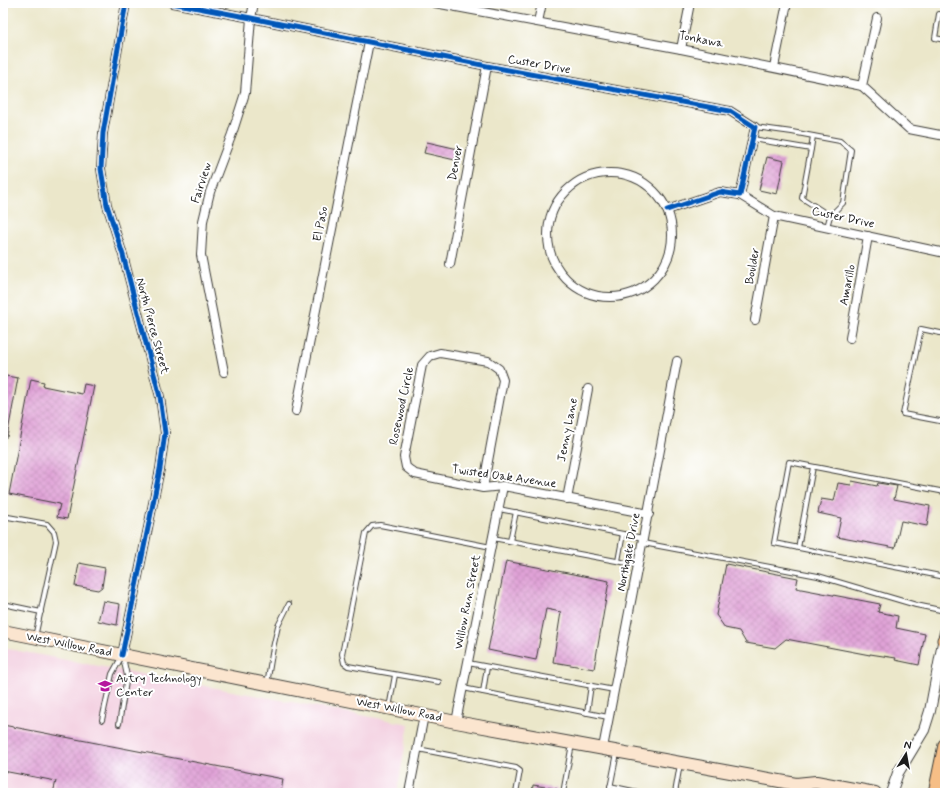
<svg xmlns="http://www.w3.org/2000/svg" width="948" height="796" viewBox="0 0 948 796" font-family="Mynerve,sans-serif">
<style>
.built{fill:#f3cfe0}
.building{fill:url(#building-cross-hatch)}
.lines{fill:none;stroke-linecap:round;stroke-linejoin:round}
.service-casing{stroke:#3b3a36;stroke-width:6}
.minor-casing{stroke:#3b3a36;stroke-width:10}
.tertiary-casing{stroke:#3b3a36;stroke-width:12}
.secondary-casing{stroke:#3b3a36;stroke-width:14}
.primary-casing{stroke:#3b3a36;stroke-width:15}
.service{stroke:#fff;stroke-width:4}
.minor{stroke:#fff;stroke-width:8}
.tertiary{stroke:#fff;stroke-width:10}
.secondary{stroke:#fbe5cf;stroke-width:12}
.primary{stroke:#f6be86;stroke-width:13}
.cycleway-casing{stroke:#fff;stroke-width:8}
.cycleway{stroke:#0057b8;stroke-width:5}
.labels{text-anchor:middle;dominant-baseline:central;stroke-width:4;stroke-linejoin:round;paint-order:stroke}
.street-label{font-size:12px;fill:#1c1c1c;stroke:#fff}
.poi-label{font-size:12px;fill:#1c1c1c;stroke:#fff;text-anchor:start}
</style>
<defs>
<pattern id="building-cross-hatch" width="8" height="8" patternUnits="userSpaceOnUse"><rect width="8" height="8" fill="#e0a2d7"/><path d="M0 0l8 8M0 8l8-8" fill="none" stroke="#c08bb8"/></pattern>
</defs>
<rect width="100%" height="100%" fill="#fff"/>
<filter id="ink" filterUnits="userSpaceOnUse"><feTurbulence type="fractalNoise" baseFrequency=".025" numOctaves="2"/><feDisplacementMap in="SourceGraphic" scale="8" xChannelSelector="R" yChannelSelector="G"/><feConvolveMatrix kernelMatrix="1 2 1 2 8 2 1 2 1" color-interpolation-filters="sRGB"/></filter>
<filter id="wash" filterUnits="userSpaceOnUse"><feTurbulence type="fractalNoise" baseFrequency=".012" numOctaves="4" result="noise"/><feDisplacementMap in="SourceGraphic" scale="16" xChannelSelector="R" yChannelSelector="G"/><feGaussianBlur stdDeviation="0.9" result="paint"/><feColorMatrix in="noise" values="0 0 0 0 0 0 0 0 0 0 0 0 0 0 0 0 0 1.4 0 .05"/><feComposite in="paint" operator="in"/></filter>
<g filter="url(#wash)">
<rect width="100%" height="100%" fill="#ebe7ca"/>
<path class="built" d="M3 648 409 724 397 793H3Z"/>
<g id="blocks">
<g class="building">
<path d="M427 142 458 149 455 160 424 153Z"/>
<path d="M767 157 784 161 777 194 759 190Z"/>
<path d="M6 376 18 378 7 437H3V394Z"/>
<path d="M31 379 44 382 43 386 82 394 84 384 94 386 67 519 57 517 60 504 9 494Z"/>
<path d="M852 481 877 486 878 483 897 486 894 499 930 506 927 526 901 521 895 548 837 537 841 518 818 513 821 499 834 501 838 483 851 485Z"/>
<path d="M506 561 609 581 594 669 553 662 561 612 546 609 536 660 488 650Z"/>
<path d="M79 563 105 568 102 587 98 590 75 586Z"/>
<path d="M726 564 798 578 796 588 880 604 878 612 898 616 896 628 925 634 919 665 895 660 896 658 870 654V655L786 639 775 648 746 643 739 631 725 628 716 615Z"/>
<path d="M103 601 120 604 117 625 98 621Z"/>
<path d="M3 725 283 779 281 793H53L56 781 3 771Z"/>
<path d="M533 785 557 789 556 793H532Z"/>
</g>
</g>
</g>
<g filter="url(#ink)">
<use href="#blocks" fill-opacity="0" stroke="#3b3a36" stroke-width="1"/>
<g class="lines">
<defs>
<g id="service">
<path d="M945 15 939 14 935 38 945 40"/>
<path d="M755 127 792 132 840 141 851 150 843 203 830 216 827 227"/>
<path d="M753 139 811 149 802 198 830 216"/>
<path d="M811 149 813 136"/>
<path d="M945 334 921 329 903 414 945 422"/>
<path d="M945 492 789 462 774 543 945 577"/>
<path d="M499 509 643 538"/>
<path d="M3 518 8 517 47 524 54 532 56 541 35 637"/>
<path d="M493 538 638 565"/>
<path d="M510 541 516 512"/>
<path d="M643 543 818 576 916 605 945 611"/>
<path d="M798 548 813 467"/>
<path d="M618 561 623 534"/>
<path d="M3 604 41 612"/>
<path d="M468 663 614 690"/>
<path d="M439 682 348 666 344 663 342 654 366 533 372 526 380 525 491 547"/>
<path d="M267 684 273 648 278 626 289 604"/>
<path d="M463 688 608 717"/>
<path d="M483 692 487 667"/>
<path d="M389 708 395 675"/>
<path d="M587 713 591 685"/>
<path d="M102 720 112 674 122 656"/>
<path d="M119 724 127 676 123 657"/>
<path d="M418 749 516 768 520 771 516 793"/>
<path d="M610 786 642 793"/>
<path d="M563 793 572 744"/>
<path d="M609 793 617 753"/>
<path d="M675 793 680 764"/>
</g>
<g id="minor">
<path d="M172 3 251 18 487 66 730 111 755 127 740 195 720 192 667 210"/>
<path d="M435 3 681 49 862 86 909 129 945 136"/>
<path d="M538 22 542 3"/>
<path d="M681 49 690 3"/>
<path d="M774 67 787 3"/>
<path d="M862 86 877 18"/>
<circle cx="610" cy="235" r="62"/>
<path d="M740 195 774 216 945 253"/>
<path d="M450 264 487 66"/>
<path d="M755 320 774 216"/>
<path d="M850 338 868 236"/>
<path d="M224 372 201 255 203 221 210 192 232 134 245 93 251 18 254 3"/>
<path d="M296 411 369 42"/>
<path d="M483 488 503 380 499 369 488 361 440 353 430 356 422 365 404 457 406 467 415 474 483 488 503 486 649 514"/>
<path d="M567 499 588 389"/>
<path d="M122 655 160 469 165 433 160 397 123 255 107 205 101 169 103 133 126 3"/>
<path d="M456 722 503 486"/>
<path d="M603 748 677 361"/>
<path d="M409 793 424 715"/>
</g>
<path id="tertiary" d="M891 793 898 773 924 730 930 711 945 632"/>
<g id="secondary">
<path d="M3 631 456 722 796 784 816 782 875 793"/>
<path d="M796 784 807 793"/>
</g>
<g id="primary">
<path d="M944 640 945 642"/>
<path d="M935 793 945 745"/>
</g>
</defs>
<use href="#service" class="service-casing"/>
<use href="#minor" class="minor-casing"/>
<use href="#tertiary" class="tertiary-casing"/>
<use href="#secondary" class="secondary-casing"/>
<use href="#primary" class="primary-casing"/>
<use href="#service" class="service"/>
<use href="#minor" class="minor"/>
<use href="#tertiary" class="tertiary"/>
<use href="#secondary" class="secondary"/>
<use href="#primary" class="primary"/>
<defs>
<g id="cycleway">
<path d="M172 3 251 18 487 66 730 111 755 127 740 195 720 192 667 210"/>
<path d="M122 655 160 469 165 433 160 397 123 255 107 205 101 169 103 133 126 3"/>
</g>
</defs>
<use href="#cycleway" class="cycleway-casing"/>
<use href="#cycleway" class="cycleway"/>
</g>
</g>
<defs>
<symbol id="university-bare" viewBox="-9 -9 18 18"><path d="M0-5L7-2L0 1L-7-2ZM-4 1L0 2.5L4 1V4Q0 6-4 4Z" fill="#b5179e" stroke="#fff" stroke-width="2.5" paint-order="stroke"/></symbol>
</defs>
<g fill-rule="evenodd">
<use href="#university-bare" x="95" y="676" width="20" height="20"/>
</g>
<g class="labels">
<g class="street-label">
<text transform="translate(701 40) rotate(11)">Tonkawa</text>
<text transform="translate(539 65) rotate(10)">Custer Drive</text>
<text transform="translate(456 163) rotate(-79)">Denver</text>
<text transform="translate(202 183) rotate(-72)">Fairview</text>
<text transform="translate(843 218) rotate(12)">Custer Drive</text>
<text transform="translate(321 224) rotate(-79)">El Paso</text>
<text transform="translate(753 266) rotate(-80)">Boulder</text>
<text transform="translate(848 285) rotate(-79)">Amarillo</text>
<text transform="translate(152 326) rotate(75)">North Pierce Street</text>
<text transform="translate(402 406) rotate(-78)">Rosewood Circle</text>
<text transform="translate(568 430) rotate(-79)">Jenny Lane</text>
<text transform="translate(504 477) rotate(8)">Twisted Oak Avenue</text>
<text transform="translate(629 552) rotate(-79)">Northgate Drive</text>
<text transform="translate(468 602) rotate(-79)">Willow Run Street</text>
<text transform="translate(69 645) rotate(11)">West Willow Road</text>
<text transform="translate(399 710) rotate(11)">West Willow Road</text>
</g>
<g class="poi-label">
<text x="116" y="679">Autry Technology<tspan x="116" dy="14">Center</tspan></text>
</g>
</g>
<rect width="948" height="796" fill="none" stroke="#fff" stroke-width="16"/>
<g transform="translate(906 754) rotate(11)" stroke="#ffffff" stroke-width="3" paint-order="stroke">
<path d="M0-3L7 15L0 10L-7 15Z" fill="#1c1c1c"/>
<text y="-6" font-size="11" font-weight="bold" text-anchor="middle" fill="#1c1c1c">N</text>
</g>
</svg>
